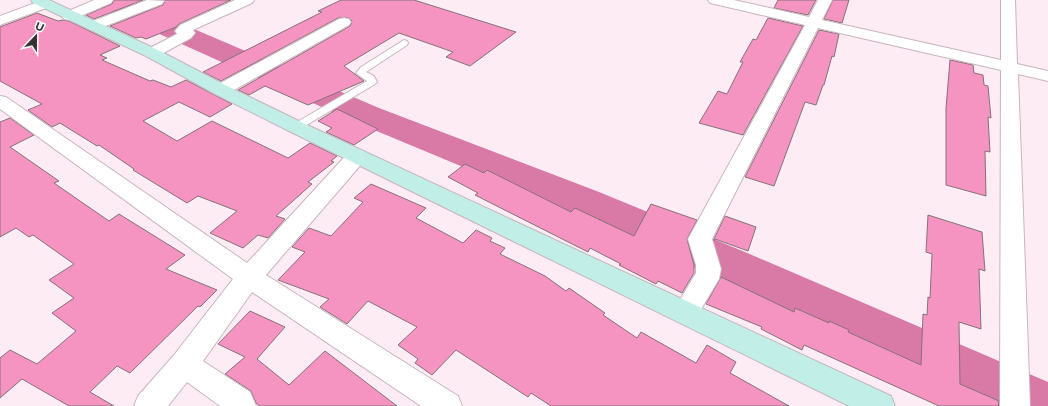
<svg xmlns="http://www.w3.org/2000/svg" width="1048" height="406" viewBox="0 0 1048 406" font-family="Montserrat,sans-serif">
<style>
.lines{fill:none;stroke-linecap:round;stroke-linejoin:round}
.river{fill:#d879a6;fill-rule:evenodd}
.building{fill:#f593c1;stroke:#85727a}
.lane-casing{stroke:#c9b4bc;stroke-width:2}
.street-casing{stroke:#c9b4bc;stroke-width:2}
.secondary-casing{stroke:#c9b4bc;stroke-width:2}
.lane{fill:#fff;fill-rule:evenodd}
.street{fill:#fff;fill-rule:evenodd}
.secondary{fill:#c1eee6;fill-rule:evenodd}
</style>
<rect width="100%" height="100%" fill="#fdecf3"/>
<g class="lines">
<path class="river" d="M91 0H126L379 108 599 192 745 252 1048 382V406H985L713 276 571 212 355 122 95 5Z"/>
</g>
<g class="building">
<path d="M114 0H143L94 19 86 15 112 4Z"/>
<path d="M165 0H231L179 24 176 27 146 39 141 37 136 38 110 26 163 5Z"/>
<path d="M341 0H414L516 32 470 66 446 57 453 52 399 33 344 66 364 81 308 105 265 86 249 95 238 90 350 26 352 21 349 18H338L221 81 203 72 322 12 318 11Z"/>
<path d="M778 0H816L808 15 774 8Z"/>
<path d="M833 0H849L842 23 824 19Z"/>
<path d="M37 13 58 21 63 20 69 21 120 46 100 55 107 58 102 60 150 81 153 80 171 87 186 80 232 104 210 117 179 102 143 121 177 141 212 121 288 158 310 143 337 156 331 161 334 162 308 182 312 184 276 216 285 219 268 238 258 235 243 248 210 233 237 211 198 196 187 203 133 170 134 169 99 145 97 146 60 123 52 127 28 110 42 104 0 81V27Z"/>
<path d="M768 18 803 26 743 135 699 123 718 91 727 94 743 62H740L753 39 756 40Z"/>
<path d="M819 30 839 34 834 57 832 56 824 85H823L816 105 805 102 774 186 745 177Z"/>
<path d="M950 60 973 65 974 73 983 75 984 85 988 86 991 118 988 117 990 152 985 151 986 196 946 185V108Z"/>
<path d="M337 109 378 129 354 145 326 132 332 128 318 121Z"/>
<path d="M10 118 34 135 10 147 59 181 54 183 109 221 119 214 185 255 166 269 217 290 200 307 198 306 130 373 117 366 90 392 114 406H69L22 379 0 398V358L10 350 37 364 76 331 52 313 74 298 49 280 74 264 33 235 29 237 16 228 0 237V122Z"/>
<path d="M465 164 484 173 487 170 571 212 575 208 634 236 651 204 697 220 687 239 694 265V273L682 293 658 281 656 284 619 265 621 264 590 248 588 252 475 195 478 193 448 177Z"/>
<path d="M371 184 426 208 416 218 463 243 476 230 492 238 490 241 505 248 500 254 545 276 566 291 569 288 605 313 603 315 637 338 641 332 696 363 707 345 736 362 730 373 789 406H551L531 393 528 397 456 350 432 375 415 363 418 359 398 345 417 327 368 301 347 324 320 307 329 299 278 280 305 252 292 247 309 228 331 236 363 202 354 198Z"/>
<path d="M928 215 982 232 985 271 979 269 981 329 959 322 960 384 999 401 998 406H939L804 345 802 350 761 329 762 327 706 304 721 277 794 312 795 308 829 323V321L849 330 848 332 921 365 923 314 927 315 928 297 930 298 932 254 926 252Z"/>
<path d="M725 216 756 227 748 251 715 239 714 241V239Z"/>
<path d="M250 311 285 327 257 359 289 385 325 351 397 406H260L256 403 251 391 225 374 245 357 218 344Z"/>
</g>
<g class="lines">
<defs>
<path id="lane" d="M404 40 407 41 408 43 407 45 366 72 374 76 377 82 375 84 300 129H292L291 127 292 125 367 81 356 73 361 67Z"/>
<g id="street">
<path d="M43 0 49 1 51 4 49 7 0 25V16Z"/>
<path d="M94 0H113L111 3 74 19 69 20 64 19 62 16 64 13Z"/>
<path d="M147 0 164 1 162 4 98 29 93 30 88 29 86 26 88 23Z"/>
<path d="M235 0H254L252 3 193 30 195 33 191 38 158 56 152 58 146 56 144 53 146 50 177 34 175 31 180 25Z"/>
<path d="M708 0H734L809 17 818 0H832L822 20 1001 60V0H1015L1017 64 1048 71V81L1018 74 1030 406H1000L1001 70 818 28 712 239 721 269 719 279 694 321 685 324 676 321 672 313 696 273V265L688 239 805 25 710 3Z"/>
<path d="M344 18 349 19 351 22 349 25 227 94 221 95 215 94 212 90 215 86 339 19Z"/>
<path d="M0 96 6 97 247 263 350 151 357 150 364 151 367 156 364 161 266 275 458 396 462 406H421L252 292 203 361 250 392 256 406H220L187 382 168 406H134L138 396 174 355 233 279 0 109Z"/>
</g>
<path id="secondary" d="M31 0H49L158 50 227 86 303 123 891 396 895 406H849L289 131 215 94 146 56 33 3Z"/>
</defs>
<use href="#lane" class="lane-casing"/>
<use href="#street" class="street-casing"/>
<use href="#secondary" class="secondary-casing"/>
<use href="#lane" class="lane"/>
<use href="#street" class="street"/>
<use href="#secondary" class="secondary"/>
</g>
<g transform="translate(36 36) rotate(22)" stroke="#ffffff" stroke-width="3" paint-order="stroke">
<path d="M0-3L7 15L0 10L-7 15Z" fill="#383033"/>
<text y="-6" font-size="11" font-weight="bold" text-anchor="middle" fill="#383033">U</text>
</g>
</svg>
